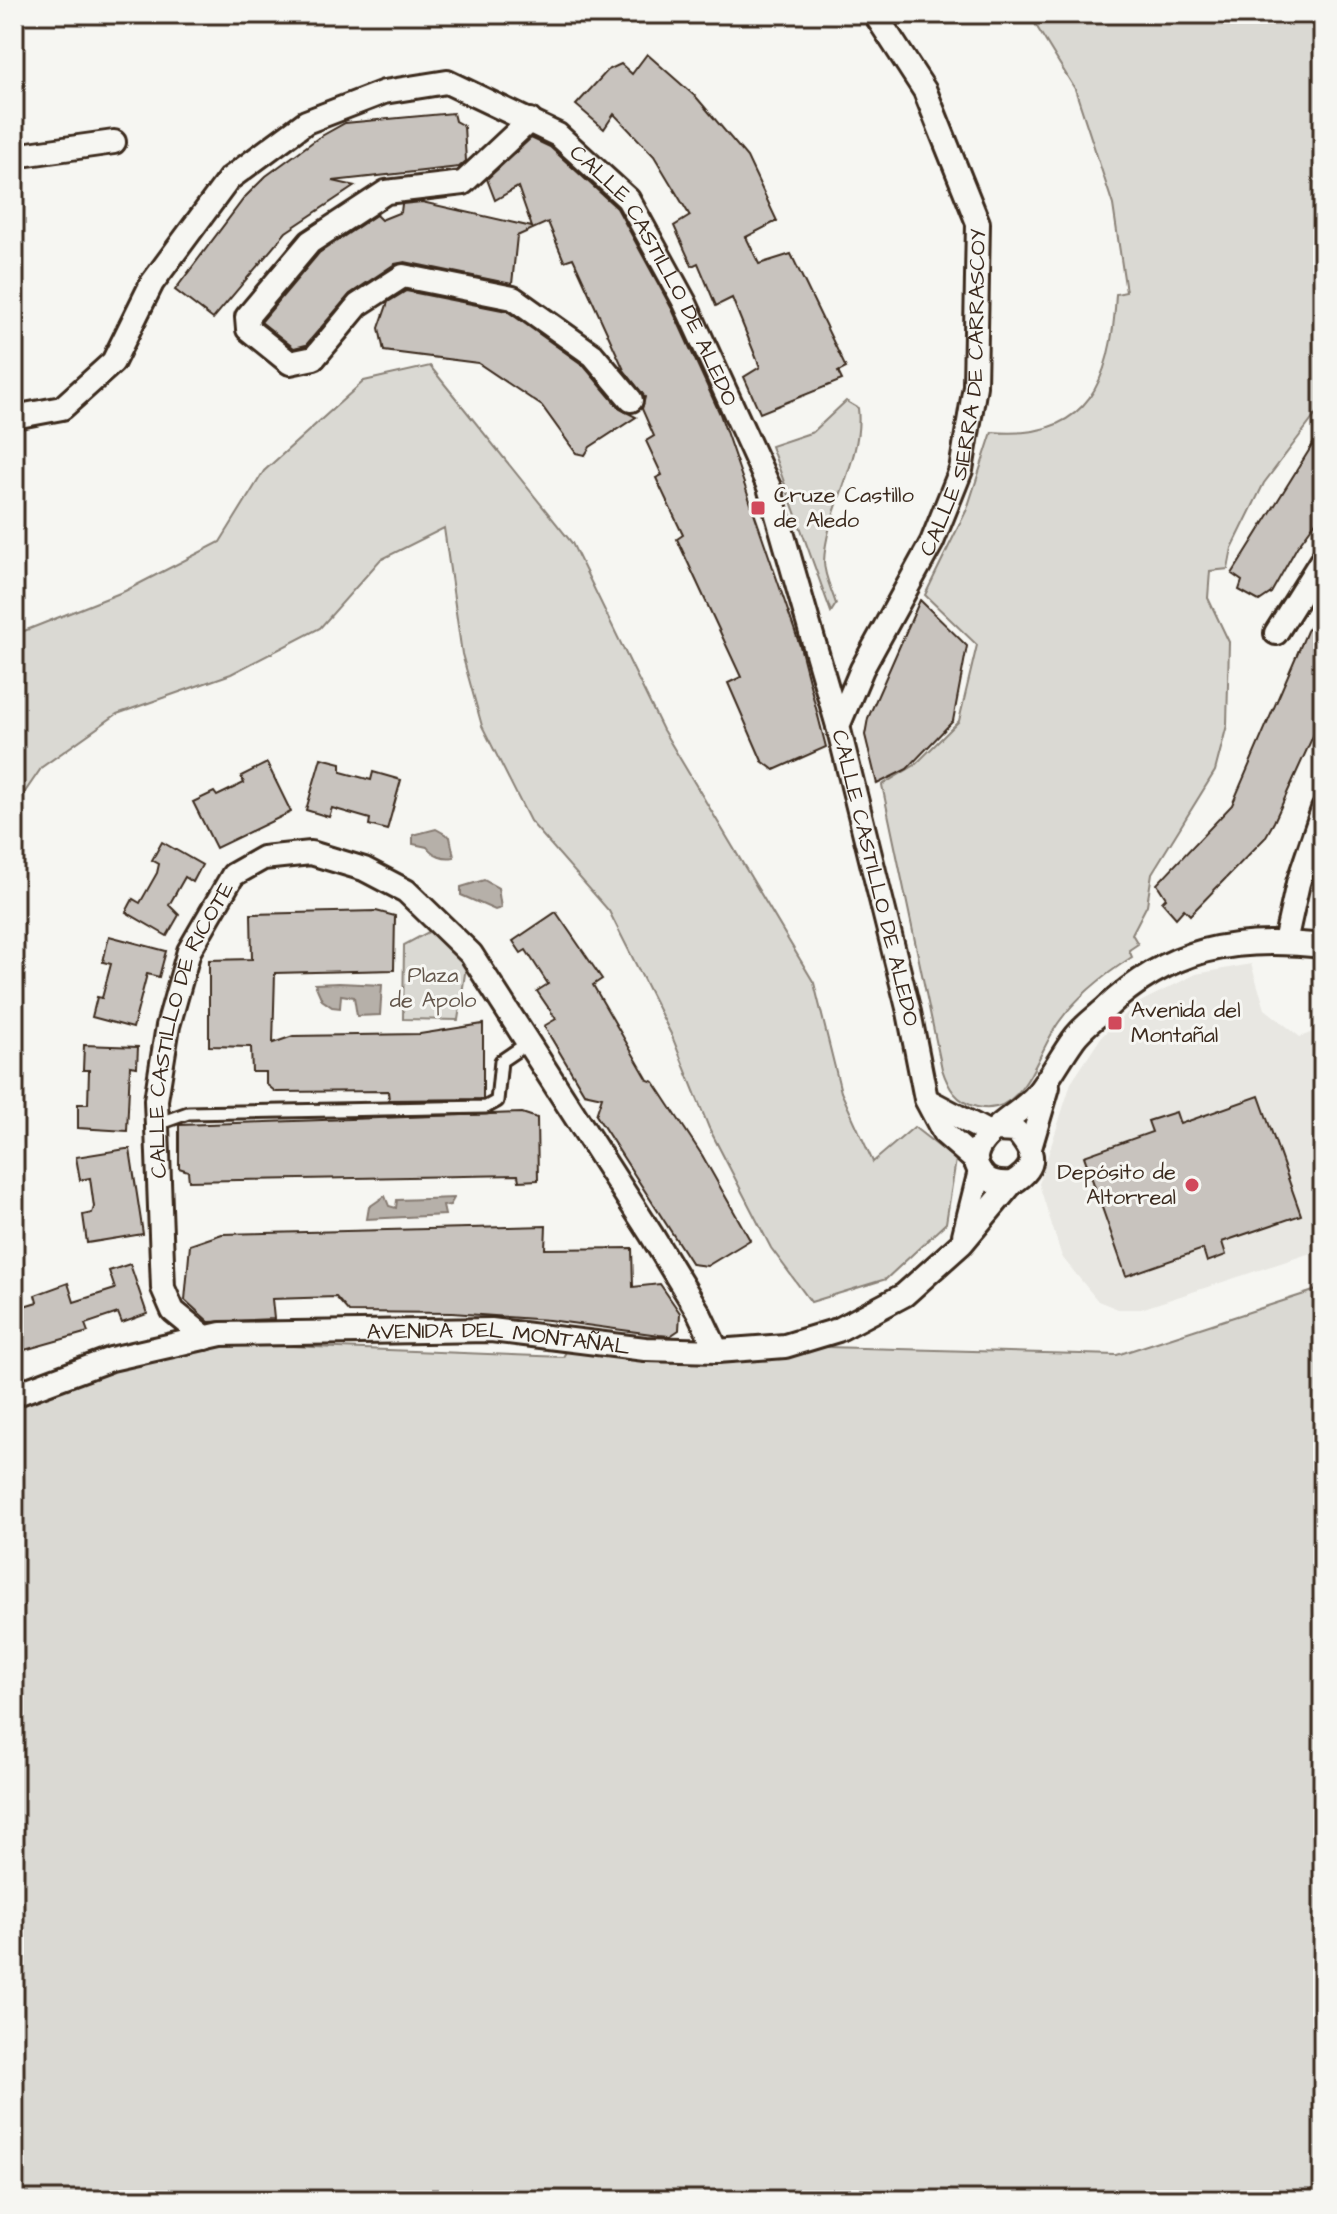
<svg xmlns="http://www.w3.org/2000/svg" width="1337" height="2214" viewBox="0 0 1337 2214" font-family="'Architects Daughter',sans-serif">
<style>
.built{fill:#e8e7e2}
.green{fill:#dad9d3;stroke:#8a8278;stroke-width:2}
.water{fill:#b6b0a9;stroke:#857a71;stroke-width:2}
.building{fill:#c8c3be;stroke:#3b2a1e;stroke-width:2}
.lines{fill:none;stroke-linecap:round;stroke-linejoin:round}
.lane-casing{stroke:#3b2a1e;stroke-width:17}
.street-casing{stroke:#3b2a1e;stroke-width:28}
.lane{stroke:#f6f6f2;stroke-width:11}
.street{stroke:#f6f6f2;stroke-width:22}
.poi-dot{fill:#d1495b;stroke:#f6f6f2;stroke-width:3}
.labels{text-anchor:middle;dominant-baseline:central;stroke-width:6;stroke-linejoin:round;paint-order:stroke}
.street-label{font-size:22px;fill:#3b2a1e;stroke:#f6f6f2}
.poi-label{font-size:22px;fill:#3b2a1e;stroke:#f6f6f2;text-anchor:start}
.park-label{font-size:22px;fill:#63564b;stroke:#f6f6f2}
</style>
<rect width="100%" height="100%" fill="#f6f6f2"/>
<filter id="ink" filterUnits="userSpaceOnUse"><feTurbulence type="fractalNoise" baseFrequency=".0125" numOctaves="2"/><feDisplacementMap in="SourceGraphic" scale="16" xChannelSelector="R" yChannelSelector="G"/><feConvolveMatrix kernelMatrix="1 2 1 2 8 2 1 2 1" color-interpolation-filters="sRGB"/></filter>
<g filter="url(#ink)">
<path class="built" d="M1251 964 1265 1009 1300 1037 1323 1028V1249L1141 1309H1118L1098 1301 1062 1257 1039 1184 1071 1083 1102 1036 1138 1003 1196 974Z"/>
<g class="green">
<path d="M1029 14H1323V405L1264 483 1232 548 1228 569 1210 571 1208 598 1229 642 1227 725 1215 771 1152 873 1147 905 1132 934 1138 944 1129 950 1132 957C1104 975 1078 995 1059 1022 1037 1052 1024 1118 977 1107 956 1102 948 1087 942 1069L882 785 915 765 959 721 977 645 925 595 967 509 992 432C1090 441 1112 378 1116 294L1126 292 1113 205 1075 89Z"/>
<path d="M430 366 572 543 663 730 814 983 841 1092 873 1162 914 1127 956 1160 946 1223 886 1279 811 1302 771 1248 709 1128 671 1034 609 911 530 821 482 726 462 654 444 528 380 560 320 628 231 674 117 714 42 767 14 808V635L125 591 220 542 264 471 364 381Z"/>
<path d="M846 401 858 408C864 460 826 509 824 562 824 575 832 591 836 604L831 612 771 446 813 432Z"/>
<path d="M434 929 466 967 458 1020 403 1019 404 945Z"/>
<path d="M1323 1288V2200H14V1395L166 1341 563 1357 573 1340 1117 1355Z"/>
</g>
<g class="water">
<path d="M436 829 450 837 454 857C444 859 433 855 427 847L413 844V835Z"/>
<path d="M484 880 498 888 501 908 495 910 461 895V887Z"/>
<path d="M339 983 382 985 380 1015 357 1016 354 997 341 995 340 1008 332 1007 322 1000 315 984Z"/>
<path d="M385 1196 389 1206 396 1208 397 1200 454 1198 450 1205 443 1206 445 1215 367 1219 369 1207Z"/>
</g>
<g class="building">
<path d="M647 54 697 98 747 157 777 221 746 237 759 264 791 254 846 368 838 372 842 380 760 413 744 377 760 367 732 298 716 306 698 263 692 266 674 226 690 216 654 156 614 114 604 129 576 105 608 70 621 64 632 74Z"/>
<path d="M453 113 455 121 464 126 466 161 459 167 333 181 355 186 286 232 213 319 175 290 245 197 266 176 318 138 345 123Z"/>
<path d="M531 138 550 147 617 208 672 309 720 414 800 646 826 747 774 770 762 761 728 683 741 677 677 539 683 535 656 478 662 475 646 441 654 436 642 409 645 397 624 370 573 258 564 261 548 222 517 236 512 284 405 262 395 264 350 294 306 345 294 348 261 322 319 253 376 215 381 220 401 212 402 204 422 202 532 227 518 187 495 200 487 179Z"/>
<path d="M406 291 507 311 583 365 620 409 636 417 590 447 585 455 576 453 542 406 478 363 384 351 379 328 388 302Z"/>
<path d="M1323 428V512L1297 547 1271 593 1259 601 1239 590 1242 581 1232 574Z"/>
<path d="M920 600 967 646 953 721 907 769 877 784 865 735 868 718Z"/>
<path d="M1323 606V714L1274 822 1265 838 1190 915 1184 909 1176 918 1162 902 1166 898 1157 884 1232 805 1307 631Z"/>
<path d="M321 758 341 763V772L371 780 373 772 401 780 387 830 369 825 370 819 332 808 329 817 306 810Z"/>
<path d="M267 763 291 812 216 848 193 802 214 792 217 796 244 783 241 776Z"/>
<path d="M162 842 202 865 193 882 185 877 169 905 179 915 167 936 126 912 133 899 140 903 157 873 159 864 152 860Z"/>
<path d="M376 911 395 916 394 970 275 973 273 1043 293 1036 420 1034 483 1024V1099L389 1100 388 1091 276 1092 266 1084V1072H252L251 1047 209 1046V960L252 959 251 914Z"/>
<path d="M556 912 602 979 593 985 648 1080 654 1082 702 1155 750 1240 707 1266 692 1264 596 1115 602 1097 584 1093 544 1026 556 1019 537 991 548 984 526 950 521 953 513 941Z"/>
<path d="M109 936 166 951 159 977 147 974 133 1028 92 1017 97 997 102 998 111 964 103 962Z"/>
<path d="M84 1045 138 1047 137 1067 130 1066 127 1131 78 1128V1104H88L89 1070H83Z"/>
<path d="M1259 1096 1301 1215 1222 1242 1226 1255 1207 1262 1203 1249 1126 1276 1084 1156 1152 1132 1148 1121 1176 1112 1180 1124Z"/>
<path d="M522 1113 537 1118 538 1180 519 1181 518 1175 189 1181 188 1171 179 1168V1125Z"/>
<path d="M126 1149H130L143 1234 87 1243 83 1215 92 1213 94 1207 90 1178 80 1180 76 1157Z"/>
<path d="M546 1226 545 1249 632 1248 633 1287 660 1284 680 1313 679 1330 670 1336 659 1335 549 1320 452 1313 349 1312 336 1297 272 1299 274 1319 209 1322 185 1300 190 1245 222 1234Z"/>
<path d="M130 1264 147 1314 122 1323 118 1313 85 1324 88 1332 14 1353V1309L37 1302 35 1295 68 1283 74 1302 115 1289 109 1271Z"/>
</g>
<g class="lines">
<defs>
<path id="lane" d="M160 1123 188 1113 486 1107 497 1101 501 1061 529 1042"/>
<g id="street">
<path d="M530 120 463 183 386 192 310 242 247 317 248 329 290 363 314 358 358 305 403 276 513 298 593 355 631 400"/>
<path d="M14 156 114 142"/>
<path id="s1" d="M14 417 62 408 113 362 152 283 229 179 306 122 384 92 447 82 558 135 628 199 685 303 769 487 838 726 909 1012 926 1099 944 1133 976 1161"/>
<path d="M1276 633 1323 558"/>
<path id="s2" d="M838 726 862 669 932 542 961 470 975 386 978 223 925 91 875 14"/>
<path d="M1285 942 1298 883 1323 809"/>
<path d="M927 1100 989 1133"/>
<path d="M995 1130 1016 1131C1035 1153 1039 1166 1012 1183 999 1184 988 1183 980 1171 960 1141 1020 1116 1036 1095 1050 1078 1060 1058 1073 1040 1081 1028 1094 1019 1104 1010 1169 947 1236 936 1323 946"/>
<path d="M1030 1148 1048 1087"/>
<path d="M964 1235 980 1171"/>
<path id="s3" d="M206 1338 173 1311 163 1288 156 1100 168 1026 189 951 233 875 263 858 311 853 364 869 406 891 471 954 651 1234 699 1313 717 1351"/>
<path id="s4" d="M14 1395 111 1359 221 1334 491 1330 645 1349 717 1351 785 1346 838 1330 904 1295 962 1243 1012 1183"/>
</g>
</defs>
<use href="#lane" class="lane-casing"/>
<use href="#street" class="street-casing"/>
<use href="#lane" class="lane"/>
<use href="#street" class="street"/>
</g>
</g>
<g class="poi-dot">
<rect x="750" y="500" width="16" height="16" rx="4"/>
<rect x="1107" y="1015" width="16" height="16" rx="4"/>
<circle cx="1192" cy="1185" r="8"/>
</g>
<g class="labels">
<g class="street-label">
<text stroke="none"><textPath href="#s1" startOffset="874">CALLE CASTILLO DE ALEDO</textPath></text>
<text stroke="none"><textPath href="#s2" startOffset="360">CALLE SIERRA DE CARRASCOY</textPath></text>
<text stroke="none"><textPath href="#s1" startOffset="1522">CALLE CASTILLO DE ALEDO</textPath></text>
<text stroke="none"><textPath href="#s3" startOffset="332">CALLE CASTILLO DE RICOTE</textPath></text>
<text stroke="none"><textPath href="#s4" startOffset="494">AVENIDA DEL MONTAÑAL</textPath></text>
</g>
<g class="poi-label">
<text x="774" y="495">Cruze Castillo<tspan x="774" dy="25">de Aledo</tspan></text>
<text x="1131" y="1010">Avenida del<tspan x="1131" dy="25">Montañal</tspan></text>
<text x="1176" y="1172" text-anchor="end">Depósito de<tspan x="1176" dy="25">Altorreal</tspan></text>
</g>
<g class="park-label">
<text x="433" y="975">Plaza<tspan x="433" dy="25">de Apolo</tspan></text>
</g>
</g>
<rect width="1337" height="2214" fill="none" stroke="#f6f6f2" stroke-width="48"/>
<rect x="24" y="24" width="1289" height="2166" fill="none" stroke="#3b2a1e" stroke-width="3" filter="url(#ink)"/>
</svg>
